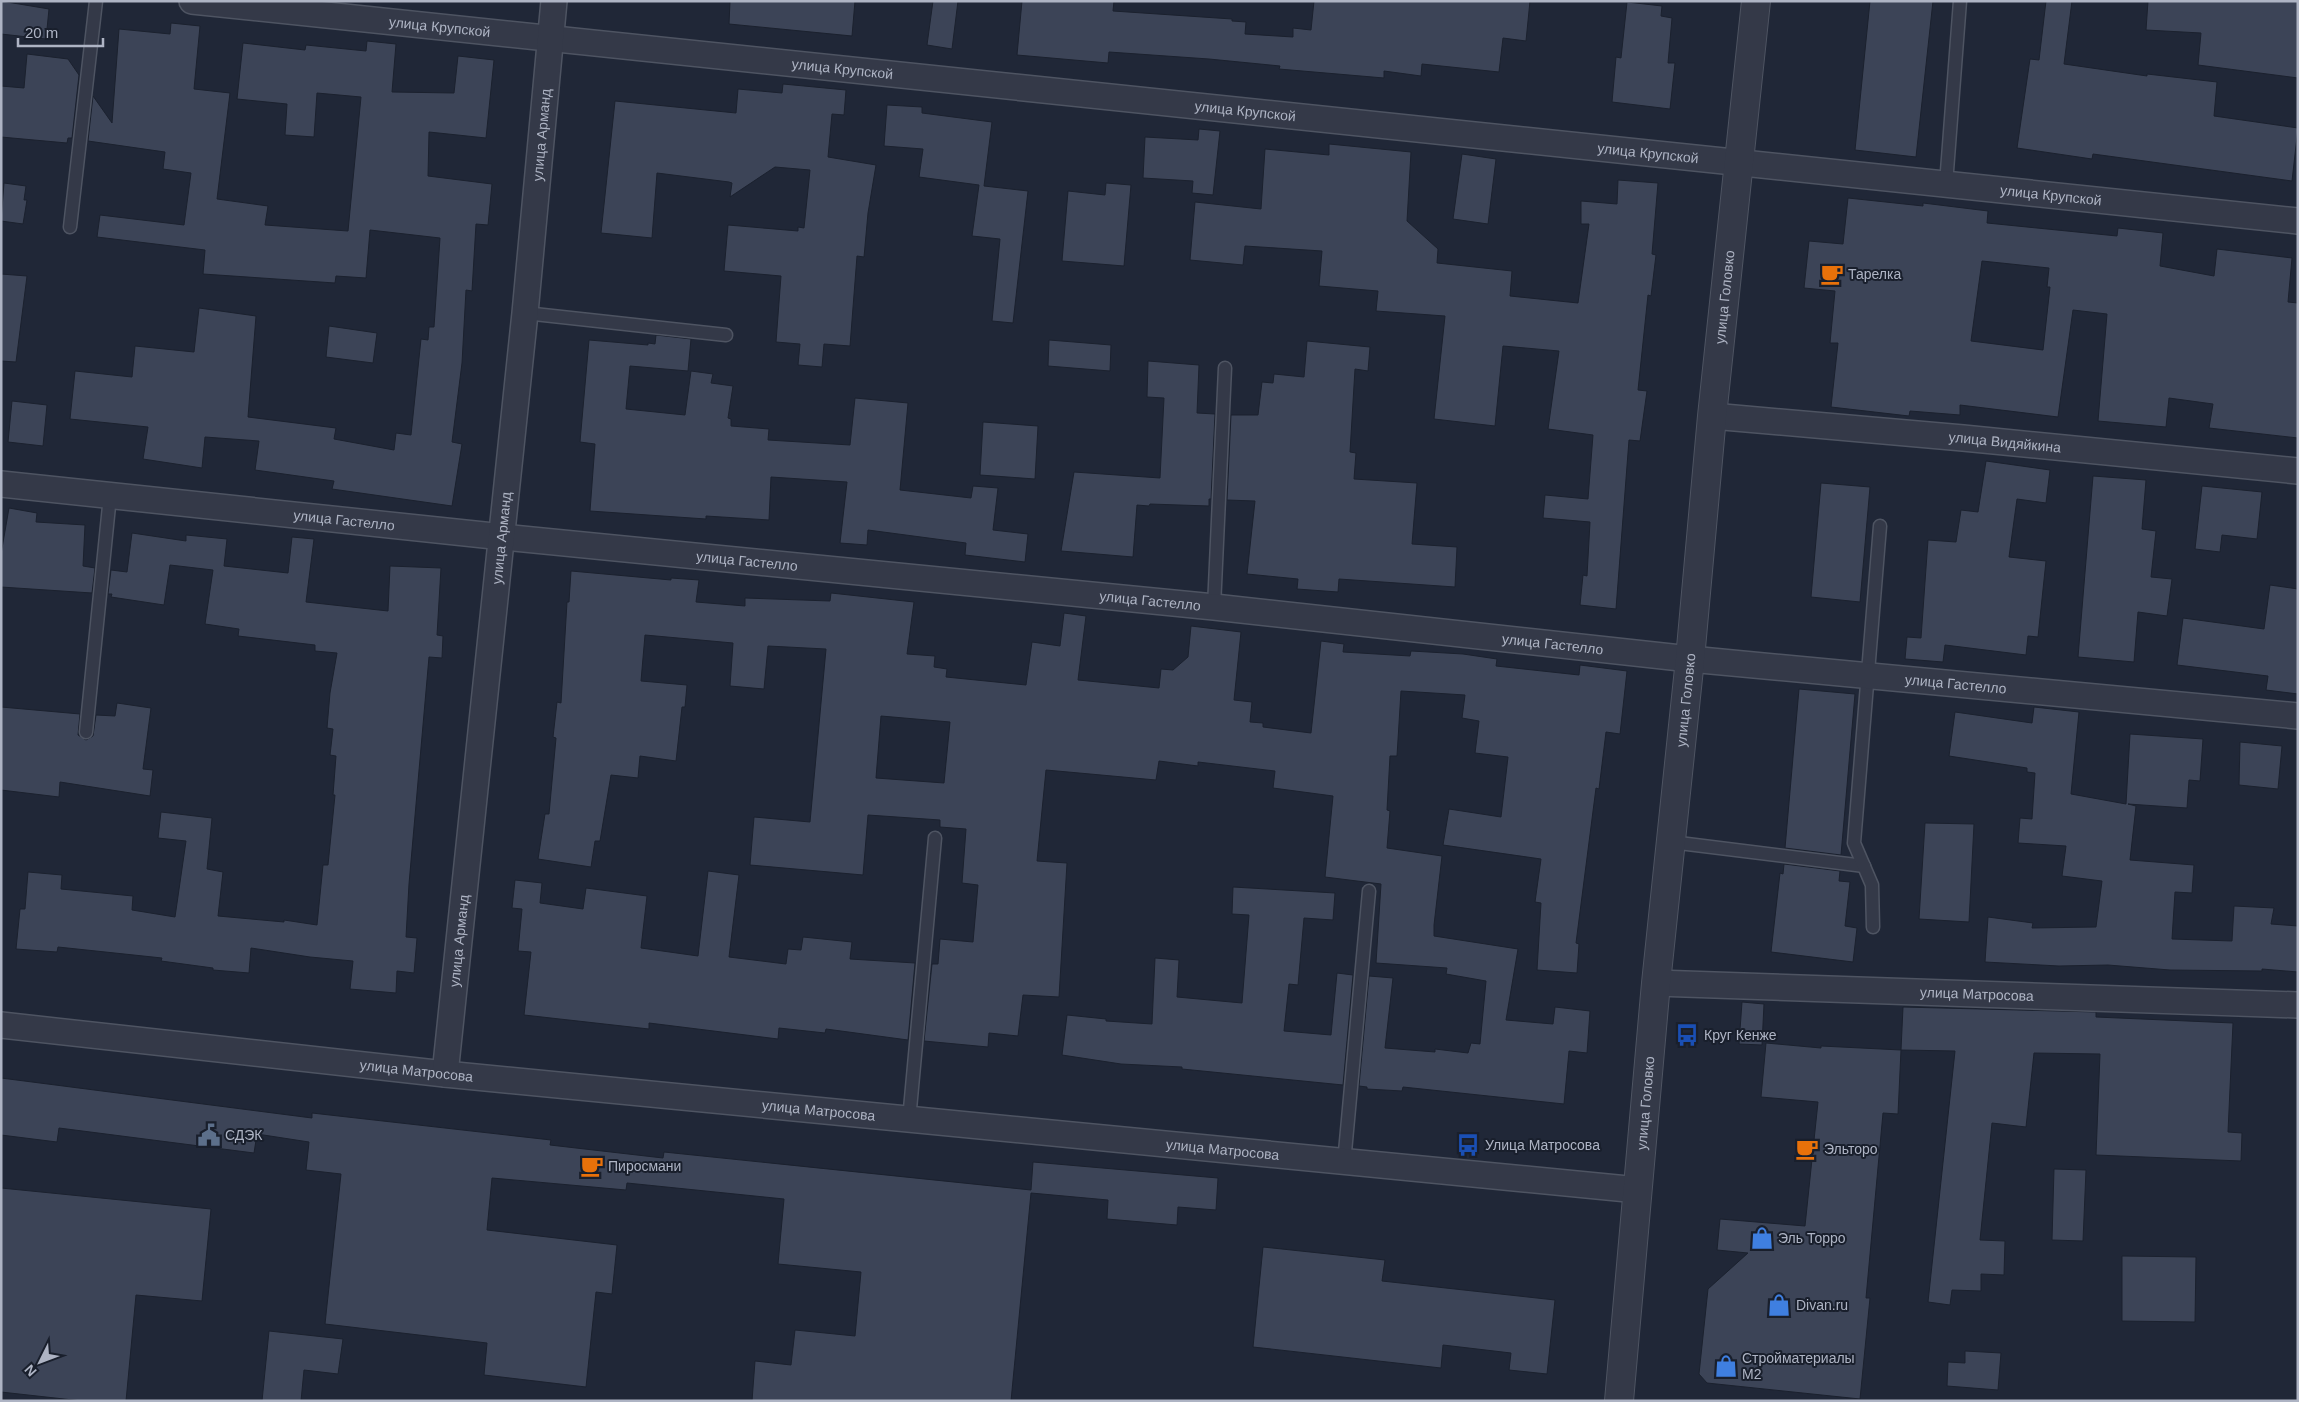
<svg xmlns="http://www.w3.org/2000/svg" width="2299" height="1402" viewBox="0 0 2299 1402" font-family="Helvetica,sans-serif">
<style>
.building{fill:#3c4457;stroke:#1b212e;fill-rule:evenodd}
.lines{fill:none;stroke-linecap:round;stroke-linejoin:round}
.service-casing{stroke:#4e5462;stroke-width:15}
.minor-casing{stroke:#4e5462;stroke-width:28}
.tertiary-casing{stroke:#4e5462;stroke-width:30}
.service{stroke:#343948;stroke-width:12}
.minor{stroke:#343948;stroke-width:25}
.tertiary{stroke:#343948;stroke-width:28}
.labels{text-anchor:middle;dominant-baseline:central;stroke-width:4;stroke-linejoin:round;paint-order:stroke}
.street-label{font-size:14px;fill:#aeb4c4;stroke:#191f2c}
.poi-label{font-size:14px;fill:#aeb4c4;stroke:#191f2c;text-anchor:start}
</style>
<rect width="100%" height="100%" fill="#202737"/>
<g class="building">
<path d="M1 1 49 9 46 39 1 34Z"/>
<path d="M730 1H855L852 36 729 24Z"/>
<path d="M933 1H958L952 49 927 45Z"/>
<path d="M1022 1H1114L1113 11 1232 19V21L1246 22 1245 34 1293 37V28L1311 30 1314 1H1530L1526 41 1503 38 1499 72 1422 64 1421 76 1384 71V78L1279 69 1280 66 1209 59 1109 52 1108 63 1017 55Z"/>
<path d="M1870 1H1933L1916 157 1855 150Z"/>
<path d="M2046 1H2072L2064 64 2147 76V74L2217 82 2214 116 2298 128 2292 181 2093 154 2092 159 2017 148 2030 59 2039 60Z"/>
<path d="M2148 1H2298V78L2198 65 2201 33 2146 30Z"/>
<path d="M1627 2 1662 6 1661 16 1672 18 1668 63H1675L1670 109 1612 102 1616 57 1621 58Z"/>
<path d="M171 23 200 26 194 89 230 93 217 199 268 206 265 225 348 231 361 97 317 93 314 137 285 135 287 104 237 99 243 43 305 50 306 45 366 51 367 41 396 44 392 92 454 93 458 56 494 60 486 138 429 132 428 176 492 184 488 225 476 224 472 291 466 290 462 363 452 442 462 444 452 506 332 489 334 481 255 470 259 441 205 437 202 468 143 459 148 427 70 419 75 371 132 377 135 346 194 352 199 308 256 316 248 417 336 428 334 439 394 450 396 433 411 435 421 339 428 340 429 327H434L440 238 370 230 366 278 336 276 335 283 203 274 205 250 97 237 100 215 184 225 191 173 163 169 165 152 88 141 93 96 112 123 119 29 170 34Z"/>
<path d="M27 54 68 59 79 75 72 138H68L67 143 1 137V86L24 88Z"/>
<path d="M783 84 846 90 844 115 832 114 828 157 876 165 868 213 864 257 857 256 850 346 824 344 822 367 798 365 800 344 776 342 781 276 724 271 728 225 798 231V227L804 228 810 170 775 167 730 197 732 183 729 182 657 173 652 238 601 233 615 101 736 113 738 89 782 93Z"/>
<path d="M887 105 922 107V113L992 122 984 186 1028 191 1013 323 992 321 1000 239 972 236 979 185 919 177 923 149 884 146Z"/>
<path d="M1199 129 1220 131 1213 195 1192 193 1193 181 1143 178 1145 137 1198 140Z"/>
<path d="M1329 144 1411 152 1407 221 1438 249 1437 263 1512 271 1510 296 1578 303 1589 224H1581V201L1617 204 1618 180 1658 183 1652 254 1656 255 1651 296 1648 295 1638 390 1647 391 1640 441 1629 440 1616 609 1580 605 1583 575 1587 576 1590 522 1543 518 1545 495 1588 499 1593 435 1548 429 1559 351 1503 346 1495 426 1434 419 1445 316 1376 311 1378 291 1319 286 1322 251 1245 246 1243 265 1190 260 1195 202 1261 209 1265 149 1329 155Z"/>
<path d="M1462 154 1496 159 1488 224 1453 219Z"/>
<path d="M4 183 26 186 24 200H27L23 224 1 221Z"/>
<path d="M1106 183 1131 185 1124 266 1062 261 1068 191 1105 195Z"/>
<path d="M1848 198 1923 206V203L1988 211 1987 223 2117 236 2118 228 2163 233 2160 266 2214 276 2217 249 2292 258 2288 302 2298 303V438L2209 428 2213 404 2169 398 2166 427 2098 421 2107 314 2073 310 2058 417 1960 405V415L1910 411 1909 416 1831 407 1838 343H1830L1835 291 1804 288 1809 241 1843 244ZM1982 261 2049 268 2047 287H2050L2043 350 1971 341Z"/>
<path d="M1 274 27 276 16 362 1 361Z"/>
<path d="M329 326 377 333 373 363 326 357Z"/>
<path d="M656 335 691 339 688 371 630 366 626 409 685 415 691 371 713 374 711 383 733 386 728 418 731 419V426L769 429 768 440 850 445 855 398 908 403 900 490 971 498 973 486 998 488 993 530 1028 534 1025 562 965 555 966 543 868 530 867 545 840 543 847 482 771 477 769 520 706 516V519L590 511 595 444 580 442 589 340 648 345V343L655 344Z"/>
<path d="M1049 340 1111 345 1110 371 1048 366Z"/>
<path d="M1307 341 1370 347 1368 371 1355 369 1350 452 1356 453 1354 479 1417 483 1412 544 1457 547 1455 587 1339 579 1338 592 1297 589 1298 579 1247 574 1255 501 1227 500 1231 415H1258L1262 382 1273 383 1274 374 1304 377Z"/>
<path d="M1148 361 1199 365 1197 413 1215 414 1211 499H1209V506L1150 504 1149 506 1137 505 1133 557 1061 551 1074 472 1160 478 1164 398 1147 397Z"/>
<path d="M12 401 47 405 43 446 8 442Z"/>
<path d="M983 422 1038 426 1035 479 980 475Z"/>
<path d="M1986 461 2050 470 2046 503 2017 499 2009 557 2046 561 2038 637 2028 636 2026 655 1945 645 1943 662 1905 659 1907 637 1921 638 1928 540 1956 542 1961 510 1978 512Z"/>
<path d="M2093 476 2146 480 2142 529 2156 531 2151 577 2172 579 2167 616 2138 612 2134 662 2078 657Z"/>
<path d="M1821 483 1870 487 1860 602 1811 597Z"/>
<path d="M2202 486 2262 492 2257 539 2222 535 2220 552 2195 549Z"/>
<path d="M9 508 37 513 36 522 85 525 83 566 95 568 92 593 1 587V554Z"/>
<path d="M132 533 186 541V535L227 539 224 566 288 573 292 537 314 539 306 602 388 611 390 566 441 568 437 635 443 636 442 658 429 657 409 884 406 937 417 938 414 973 397 971 396 993 350 989 353 961 310 957 251 948 249 973 213 970V968L161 961 162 958 58 947 57 952 16 949 20 909H25L28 872 62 875 61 889 133 896 132 910 175 917 186 841 158 838 161 812 212 818 207 869 223 872 218 916 284 922V920L317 925 323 865H328L335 795H333L336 756 330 755 333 729 327 728 330 693 337 653 315 651V645L238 636 239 629 205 624 213 570 170 565 164 605 111 597 112 594H108L111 570 127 572Z"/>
<path d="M571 571 671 580V578L699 580 696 602 745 606V598L830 601 831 593 914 602 907 654 935 656 934 667 947 669 946 677 1026 685 1032 642 1060 646 1064 613 1086 616 1078 680 1159 688 1161 669 1173 670 1188 657 1191 626 1241 632 1234 700 1252 702 1250 722 1263 723V727L1311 733 1321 641 1344 644 1343 652 1410 656 1411 651 1463 654 1497 659 1496 666 1579 675 1580 665 1627 671 1620 734 1606 732 1599 789 1596 788 1576 943 1579 944 1577 973 1537 970 1541 903 1535 902 1541 859 1443 845 1449 809 1501 817 1508 757 1475 753 1479 721 1462 718 1465 695 1401 691 1397 756H1390L1387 810 1390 811 1387 848 1442 856 1434 925V936L1518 949 1506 1020 1553 1024 1555 1007 1590 1011 1587 1053 1569 1051 1564 1104 1403 1087 1402 1091 1367 1089V1087L1359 1086 1369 976 1393 978 1385 1048 1435 1052V1049L1468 1053 1471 1043 1480 1044 1486 981 1446 974 1447 968 1376 963 1381 884 1325 877 1333 796 1273 788 1275 771 1198 762V766L1159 761 1156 780 1046 770 1037 861 1067 863 1059 997 1023 995 1018 1036 989 1033 988 1047 924 1041 932 964H938L940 939 973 942 978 885 962 883 966 829 940 827V820L868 815 863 875 750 865 754 817 810 822 826 649 768 646 764 689 730 686 733 643 645 635 641 681 687 685 685 707H682L676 761 640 756 638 778 611 775 600 841H595L591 867 538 859 545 814H549L556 738 553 737 557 702 561 703 567 602H569ZM881 716 950 722 944 783 876 778Z"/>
<path d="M2270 585 2298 589V694L2266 690 2268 676 2177 665 2183 618 2264 629Z"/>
<path d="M1799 689 1855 694 1841 855 1785 848Z"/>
<path d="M117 703 151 708 143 769 153 770 150 796 60 782 59 797 1 790V707L80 714 78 735 86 740 93 736 96 715 115 716Z"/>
<path d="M2034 707 2079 712 2071 794 2126 804 2130 734 2203 739 2200 781 2189 780 2187 808 2128 804 2136 806 2130 860 2194 865 2192 893 2175 892 2172 939 2232 941 2234 906 2274 908 2271 924 2298 926V972L2262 969V971L2170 970 2108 965 2059 966 1985 962 1988 917 2033 923 2032 928 2096 927 2102 881 2062 876 2066 846 2018 843 2020 818 2032 819 2035 773 2027 772V768L1949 756 1955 712 2032 723Z"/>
<path d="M2240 742 2282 746 2278 789 2239 785Z"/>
<path d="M1925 823 1974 824 1969 922 1919 919Z"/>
<path d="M1784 864 1840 871 1839 881 1850 882 1845 926 1857 928 1853 962 1771 952 1780 873 1783 874Z"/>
<path d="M708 871 739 875 729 957 786 964 788 949 801 950 803 937 852 942 850 959 915 963 908 1040 826 1029 825 1033 779 1028 778 1039 649 1023V1029L524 1015 531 952 518 951 522 909 512 908 515 880 542 883 540 903 583 909 586 888 647 896 641 948 698 956Z"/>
<path d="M1233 887 1335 893 1333 920 1304 918 1298 985 1289 984 1284 1031 1331 1035 1337 973 1353 975 1343 1085 1182 1069V1067L1121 1064 1062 1055 1067 1015 1106 1019V1021L1152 1024 1155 958 1179 960 1177 997 1242 1003 1249 915 1232 914Z"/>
<path d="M1742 1002 1764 1004 1762 1045 1739 1044Z"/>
<path d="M1903 1007 2096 1012V1017L2233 1023 2228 1132 2242 1133 2241 1161 2096 1155 2100 1054 2034 1053 2026 1127 1992 1123 1980 1240 2005 1241 2004 1275 1981 1274V1291L1952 1290 1950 1305 1928 1302 1955 1051 1901 1050Z"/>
<path d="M1766 1043 1821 1048V1046L1901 1050 1898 1114 1883 1113 1866 1298H1870L1860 1399 1707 1383 1699 1374 1708 1289 1748 1253 1717 1250 1720 1219 1805 1226 1818 1102 1761 1097Z"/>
<path d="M1 1078 312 1118V1113L551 1140 550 1145 663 1158 664 1152 1031 1190 1033 1162 1218 1178 1216 1210 1178 1207 1177 1225 1107 1219 1108 1200 1031 1193 1011 1401H752L755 1361 791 1365 795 1330 855 1336 861 1272 778 1264 784 1199 627 1183 626 1190 492 1178 487 1230 617 1245 612 1294 596 1292 586 1387 484 1375 487 1343 325 1324 341 1174 306 1170 309 1142 257 1134 254 1153 59 1128 57 1142 1 1135Z"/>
<path d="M2054 1169 2086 1170 2083 1241 2052 1240Z"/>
<path d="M1 1188 211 1209 202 1301 136 1295 126 1401H82L1 1392Z"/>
<path d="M1263 1247 1385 1260 1382 1281 1555 1300 1547 1374 1509 1370 1511 1353 1443 1345 1441 1368 1253 1347Z"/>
<path d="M2122 1256 2196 1257 2195 1322 2122 1321Z"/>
<path d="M269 1331 343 1339 338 1374 304 1370 301 1401H262Z"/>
<path d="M1965 1351 2001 1353 1998 1390 1947 1386 1948 1362 1965 1363Z"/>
</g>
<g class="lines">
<defs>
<g id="service">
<path d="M1946 184 1960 1"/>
<path d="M70 227 96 1"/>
<path d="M525 313 726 335"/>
<path d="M1214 607 1225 368"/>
<path d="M86 732 110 496"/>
<path d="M1671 842 1864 866"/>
<path d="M1873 927 1872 885 1854 843 1880 526"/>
<path d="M909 1120 935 838"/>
<path d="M1344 1163 1369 891"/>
</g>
<g id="minor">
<path id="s1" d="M192 1 2298 221"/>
<path id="s2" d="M1712 416 1963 438 2298 471"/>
<path id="s3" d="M1 484 503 537 1214 607 1690 659 2298 716"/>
<path id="s4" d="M1656 983 2298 1005"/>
<path id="s5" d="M1 1025 445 1074 1638 1190"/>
<path id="s6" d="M445 1074 525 313 554 1"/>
</g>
<g id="tertiary">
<path id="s7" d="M1619 1401 1656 983 1690 659 1712 416 1756 1"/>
</g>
</defs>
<use href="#service" class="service-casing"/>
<use href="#minor" class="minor-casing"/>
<use href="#tertiary" class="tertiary-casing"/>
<use href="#service" class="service"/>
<use href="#minor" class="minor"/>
<use href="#tertiary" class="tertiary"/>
</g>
<defs>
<symbol id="cafe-bare" viewBox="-9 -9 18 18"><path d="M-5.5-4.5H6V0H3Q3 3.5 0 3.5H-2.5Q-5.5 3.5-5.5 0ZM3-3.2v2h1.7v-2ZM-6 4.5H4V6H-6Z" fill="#e8710a" stroke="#191f2c" stroke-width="2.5" paint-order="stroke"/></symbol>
<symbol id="bus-bare" viewBox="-9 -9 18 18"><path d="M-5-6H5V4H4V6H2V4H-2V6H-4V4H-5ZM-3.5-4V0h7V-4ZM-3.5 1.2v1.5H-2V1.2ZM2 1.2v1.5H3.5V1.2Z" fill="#1a4fb4" stroke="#191f2c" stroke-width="2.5" paint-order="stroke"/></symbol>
<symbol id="civic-bare" viewBox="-9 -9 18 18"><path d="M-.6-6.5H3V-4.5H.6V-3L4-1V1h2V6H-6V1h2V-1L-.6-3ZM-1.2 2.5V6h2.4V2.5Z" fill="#5c6f8a" stroke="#191f2c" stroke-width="2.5" paint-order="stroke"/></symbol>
<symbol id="shop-bare" viewBox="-9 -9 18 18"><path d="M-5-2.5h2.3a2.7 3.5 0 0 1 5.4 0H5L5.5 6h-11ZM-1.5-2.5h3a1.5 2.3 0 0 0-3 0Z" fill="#3f7fe0" stroke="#191f2c" stroke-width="2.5" paint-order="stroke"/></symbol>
</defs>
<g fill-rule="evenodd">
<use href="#cafe-bare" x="1816" y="258" width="32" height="32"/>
<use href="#bus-bare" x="1671" y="1019" width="32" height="32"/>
<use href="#civic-bare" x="193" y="1119" width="32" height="32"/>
<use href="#bus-bare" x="1452" y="1129" width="32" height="32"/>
<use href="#cafe-bare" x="1791" y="1133" width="32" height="32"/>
<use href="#cafe-bare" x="576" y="1150" width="32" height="32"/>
<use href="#shop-bare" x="1746" y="1222" width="32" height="32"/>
<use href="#shop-bare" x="1763" y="1289" width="32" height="32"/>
<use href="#shop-bare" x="1710" y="1350" width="32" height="32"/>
</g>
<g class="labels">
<g class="street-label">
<text stroke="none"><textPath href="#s1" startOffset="249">улица Крупской</textPath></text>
<text stroke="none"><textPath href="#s1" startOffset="654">улица Крупской</textPath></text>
<text stroke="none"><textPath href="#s1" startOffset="1059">улица Крупской</textPath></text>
<text stroke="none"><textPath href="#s6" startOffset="944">улица Арманд</textPath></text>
<text stroke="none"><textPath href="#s1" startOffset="1464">улица Крупской</textPath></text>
<text stroke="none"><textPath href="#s1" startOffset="1869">улица Крупской</textPath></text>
<text stroke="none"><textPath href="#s7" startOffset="1109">улица Головко</textPath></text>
<text stroke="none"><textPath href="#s2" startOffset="294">улица Видяйкина</textPath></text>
<text stroke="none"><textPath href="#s3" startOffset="345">улица Гастелло</textPath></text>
<text stroke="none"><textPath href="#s6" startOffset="539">улица Арманд</textPath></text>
<text stroke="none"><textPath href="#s3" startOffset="750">улица Гастелло</textPath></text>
<text stroke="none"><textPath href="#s3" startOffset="1155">улица Гастелло</textPath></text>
<text stroke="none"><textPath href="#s3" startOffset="1560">улица Гастелло</textPath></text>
<text stroke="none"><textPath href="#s3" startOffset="1965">улица Гастелло</textPath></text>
<text stroke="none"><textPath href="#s7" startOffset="704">улица Головко</textPath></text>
<text stroke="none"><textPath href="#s6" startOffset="134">улица Арманд</textPath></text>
<text stroke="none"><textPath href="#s4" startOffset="321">улица Матросова</textPath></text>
<text stroke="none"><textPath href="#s5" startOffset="418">улица Матросова</textPath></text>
<text stroke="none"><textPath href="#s7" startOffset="299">улица Головко</textPath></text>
<text stroke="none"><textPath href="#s5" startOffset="822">улица Матросова</textPath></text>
<text stroke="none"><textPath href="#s5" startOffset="1228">улица Матросова</textPath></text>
</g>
<g class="poi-label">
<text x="1848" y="274">Тарелка</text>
<text x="1704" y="1035">Круг Кенже</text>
<text x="225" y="1135">СДЭК</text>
<text x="1485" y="1145">Улица Матросова</text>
<text x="1824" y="1149">Эльторо</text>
<text x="608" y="1166">Пиросмани</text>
<text x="1778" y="1238">Эль Торро</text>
<text x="1796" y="1305">Divan.ru</text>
<text x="1742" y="1358">Стройматериалы<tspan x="1742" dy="16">М2</tspan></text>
</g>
</g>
<rect width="2299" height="1402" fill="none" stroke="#aeb4c4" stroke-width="5"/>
<g transform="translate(40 1362) rotate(228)" stroke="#191f2c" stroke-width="4" paint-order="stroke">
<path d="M0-4L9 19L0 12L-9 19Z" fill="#aeb4c4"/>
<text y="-8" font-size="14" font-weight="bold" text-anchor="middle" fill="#aeb4c4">N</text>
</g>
<path d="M18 38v8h85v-8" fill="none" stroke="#aeb4c4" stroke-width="2.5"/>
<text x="25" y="38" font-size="15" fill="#aeb4c4" stroke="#191f2c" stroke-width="4" paint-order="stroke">20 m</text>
</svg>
